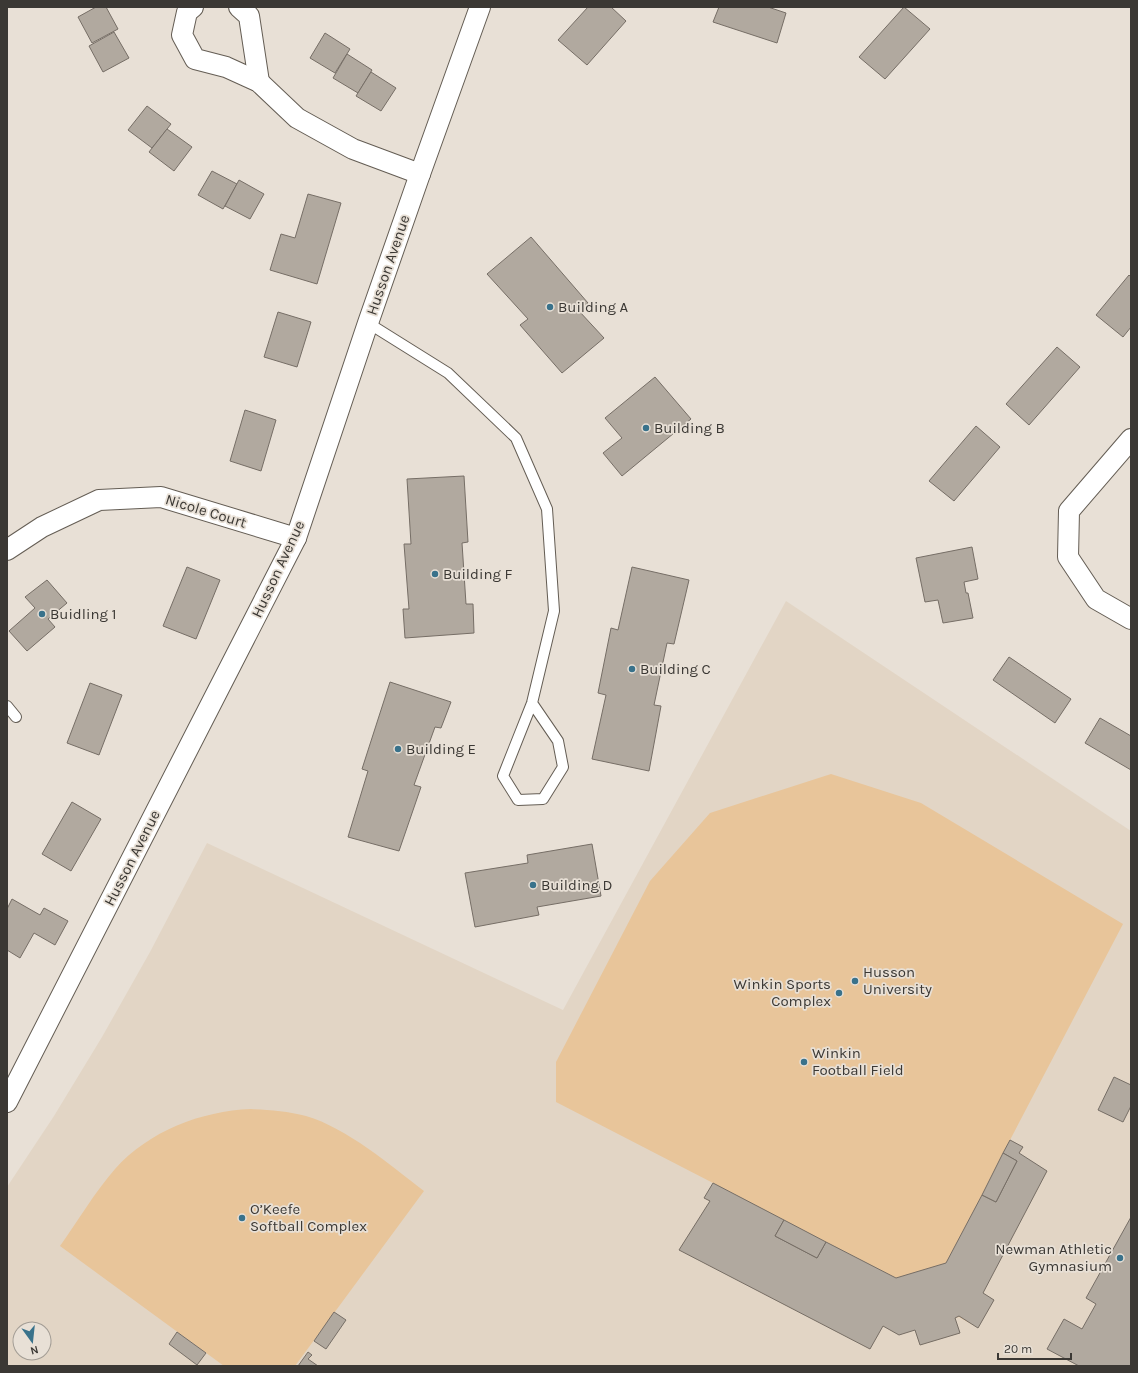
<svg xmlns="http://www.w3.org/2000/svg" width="1138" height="1373" viewBox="0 0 1138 1373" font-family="Karla,sans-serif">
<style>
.built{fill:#e2d5c5;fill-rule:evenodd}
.green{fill:#e8c59a}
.building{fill:#b1a99f;stroke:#766e66}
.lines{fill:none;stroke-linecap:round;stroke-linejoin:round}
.service-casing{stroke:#645d54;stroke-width:12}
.minor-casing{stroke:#645d54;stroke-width:22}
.service{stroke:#fff;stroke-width:10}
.minor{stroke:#fff;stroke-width:20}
.poi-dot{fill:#39728b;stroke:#e8e0d6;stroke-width:1.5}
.labels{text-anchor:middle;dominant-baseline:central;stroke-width:3.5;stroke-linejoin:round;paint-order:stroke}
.street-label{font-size:15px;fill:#3b3834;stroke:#e8e0d6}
.poi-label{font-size:15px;fill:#3b3834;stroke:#e8e0d6;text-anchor:start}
</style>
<rect width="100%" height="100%" fill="#e8e0d6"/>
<path class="built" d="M786 601 1131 831V1366H7V1187L54 1116 102 1037 150 952 207 843 563 1010ZM20 1329H44V1353H20Z"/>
<g class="green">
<path d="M831 774 921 803 1123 924 1010 1140 1023 1147 1019 1154 1047 1171 983 1293 994 1300 978 1328 959 1317 955 1318 960 1333 920 1345 915 1330 899 1335 883 1326 870 1349 679 1250 710 1201 704 1198 713 1183 556 1102V1062L650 881 710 813Z"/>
<path d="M251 1109C269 1110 288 1111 306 1116 347 1128 390 1165 424 1191L295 1366H224L60 1246C78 1221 94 1193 115 1169 149 1131 201 1111 251 1109Z"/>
</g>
<g class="building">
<path d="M96 7H106L118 29 92 43 78 17Z"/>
<path d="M588 7H611L626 21 587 65 558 40Z"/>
<path d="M719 7H768L786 13 777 43 713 22Z"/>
<path d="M904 7 930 29 885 79 859 57Z"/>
<path d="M114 32 129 58 103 72 89 46Z"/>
<path d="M325 33 350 49 335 73 310 58Z"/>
<path d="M347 54 372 70 358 93 333 78Z"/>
<path d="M371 72 396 88 381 111 356 96Z"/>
<path d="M147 106 171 124 152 148 128 130Z"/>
<path d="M167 129 192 147 174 171 149 152Z"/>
<path d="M212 171 237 184 223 209 198 195Z"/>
<path d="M239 180 264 194 250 219 225 206Z"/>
<path d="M308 194 341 203 317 284 270 270 281 234 295 238Z"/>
<path d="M531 237 588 303 579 311 604 338 562 373 520 325 528 319 487 274Z"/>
<path d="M1129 275 1131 277V327L1123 337 1096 315Z"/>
<path d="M278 312 311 322 297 367 264 357Z"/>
<path d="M1057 347 1080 367 1029 425 1006 404Z"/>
<path d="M655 377 691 419 622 476 603 453 622 438 605 418Z"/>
<path d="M245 410 276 420 261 471 230 461Z"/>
<path d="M976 426 1000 447 954 501 929 481Z"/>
<path d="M464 476 468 542 462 543 466 604H473L474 633 405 638 403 609H409L404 544H411L407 479Z"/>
<path d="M972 547 978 579 964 582 966 593H968L973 618 943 623 938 600 925 602 916 558Z"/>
<path d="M187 567 220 580 196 639 163 626Z"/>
<path d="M632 567 689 580 674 644 667 643 654 705 661 706 649 771 592 759 606 695 598 693 611 628 618 630Z"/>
<path d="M47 580 67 603 48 619 55 627 27 651 9 631 35 608 25 597Z"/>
<path d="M1009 657 1071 699 1055 723 993 680Z"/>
<path d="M390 682 451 702 441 728 435 727 414 785 421 787 399 851 348 837 368 771 362 769Z"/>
<path d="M90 683 122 695 99 755 67 743Z"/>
<path d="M1100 718 1131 736V770L1085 743Z"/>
<path d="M72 802 101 819 71 871 42 854Z"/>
<path d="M592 844 601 896 537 907 539 915 475 927 465 873 528 863 527 855Z"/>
<path d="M12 899 40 915 44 908 68 921 55 945 34 933 20 958 7 950V909Z"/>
<path d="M1114 1077 1131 1085V1106L1123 1122 1098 1110Z"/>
<path d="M1010 1140 1023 1147 1019 1153 1047 1171 983 1293 994 1300 978 1328 959 1316 955 1318 960 1333 920 1345 915 1330 899 1335 883 1326 870 1349 679 1250 710 1201 704 1198 713 1183 784 1220 775 1236 817 1258 826 1242 896 1278 946 1263 982 1195 996 1202 1017 1161 1003 1153Z"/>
<path d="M1003 1153 1017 1161 996 1202 982 1195Z"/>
<path d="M1131 1217V1366H1079L1047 1349 1064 1319 1082 1329 1096 1304 1086 1298Z"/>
<path d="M784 1220 826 1242 817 1258 775 1236Z"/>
<path d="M334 1312 346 1320 326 1349 314 1341Z"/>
<path d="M177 1332 206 1353 197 1365 169 1344Z"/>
<path d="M308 1352 312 1355 308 1359 318 1366H298Z"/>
</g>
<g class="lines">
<defs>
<g id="service">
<path d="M368 323 448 373 516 438 547 509 554 611 532 703 503 776 518 800 543 799 563 767 558 741 532 703"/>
<path d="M7 706 16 717"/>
</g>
<g id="minor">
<path d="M193 7 187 12 182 35 195 59 226 67 259 82 297 118 353 149 420 174"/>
<path d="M239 7 249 16 259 82"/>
<path d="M1131 439 1069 511 1068 557 1096 599 1131 619"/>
<path d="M7 550 42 527 99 500 161 497 296 538"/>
<path d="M7 1102 296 538 368 323 420 174 480 7"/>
</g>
</defs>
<use href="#service" class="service-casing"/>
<use href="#minor" class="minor-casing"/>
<use href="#service" class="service"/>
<use href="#minor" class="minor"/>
</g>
<g class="poi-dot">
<circle cx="550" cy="307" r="4"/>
<circle cx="646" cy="428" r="4"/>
<circle cx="435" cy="574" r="4"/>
<circle cx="42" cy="614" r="4"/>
<circle cx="632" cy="669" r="4"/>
<circle cx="398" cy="749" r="4"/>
<circle cx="533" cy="885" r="4"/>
<circle cx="855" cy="981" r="4"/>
<circle cx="839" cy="993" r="4"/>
<circle cx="804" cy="1062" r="4"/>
<circle cx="242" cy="1218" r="4"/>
<circle cx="1120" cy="1258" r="4"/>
</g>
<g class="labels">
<g class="street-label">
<text transform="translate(388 265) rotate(-71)">Husson Avenue</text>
<text transform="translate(206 511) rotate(17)">Nicole Court</text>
<text transform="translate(278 569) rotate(-65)">Husson Avenue</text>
<text transform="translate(132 858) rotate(-63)">Husson Avenue</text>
</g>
<g class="poi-label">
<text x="558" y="307">Building A</text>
<text x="654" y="428">Building B</text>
<text x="443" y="574">Building F</text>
<text x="50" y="614">Buidling 1</text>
<text x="640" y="669">Building C</text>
<text x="406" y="749">Building E</text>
<text x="541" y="885">Building D</text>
<text x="863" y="972">Husson<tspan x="863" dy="17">University</tspan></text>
<text x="831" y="984" text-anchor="end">Winkin Sports<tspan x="831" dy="17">Complex</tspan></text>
<text x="812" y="1053">Winkin<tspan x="812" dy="17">Football Field</tspan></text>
<text x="250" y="1209">O’Keefe<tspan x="250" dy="17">Softball Complex</tspan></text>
<text x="1112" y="1249" text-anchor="end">Newman Athletic<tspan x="1112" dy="17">Gymnasium</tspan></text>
</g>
</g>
<rect width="1138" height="1373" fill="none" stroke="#3b3834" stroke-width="16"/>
<g transform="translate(32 1341) rotate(165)"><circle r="19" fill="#e8e0d6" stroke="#a39d95"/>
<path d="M0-3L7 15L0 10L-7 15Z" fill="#39728b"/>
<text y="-6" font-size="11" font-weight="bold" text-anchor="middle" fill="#3b3834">N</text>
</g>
<path d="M998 1353v6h73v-6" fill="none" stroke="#3b3834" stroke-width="2"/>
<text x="1004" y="1353" font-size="12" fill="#3b3834" stroke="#e8e0d6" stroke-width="3" paint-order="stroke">20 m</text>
</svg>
